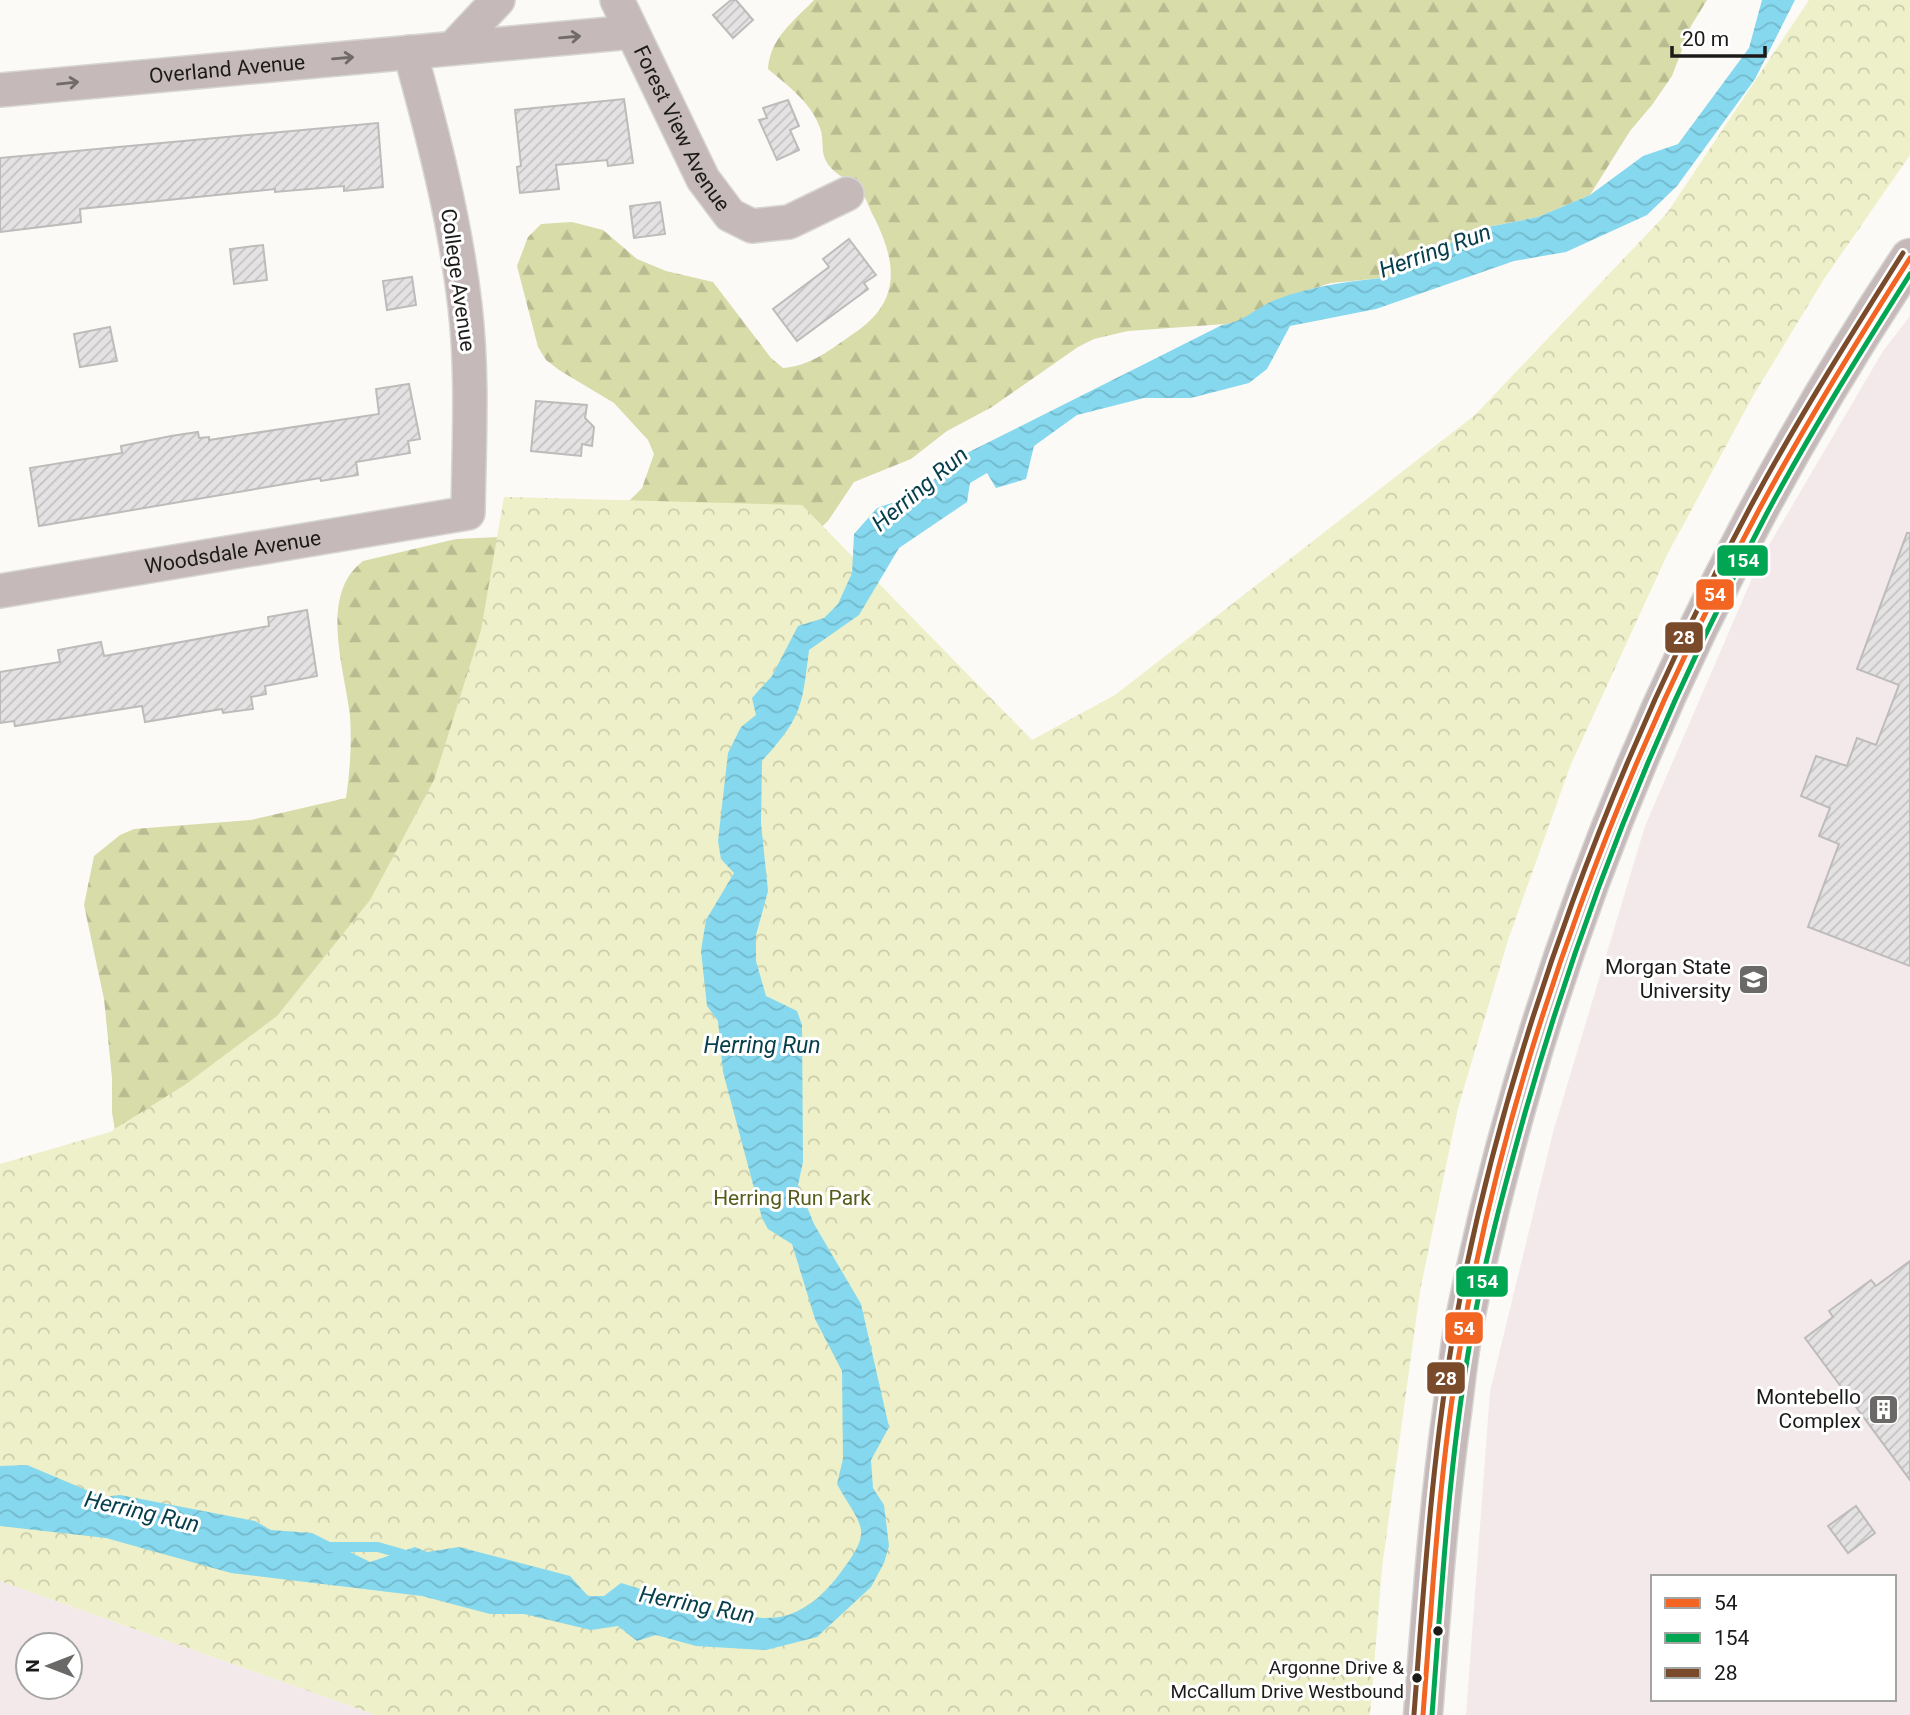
<svg xmlns="http://www.w3.org/2000/svg" width="1910" height="1715" viewBox="0 0 1910 1715" font-family="Roboto,sans-serif">
<style>
.education{fill:#f3e9ea;fill-rule:evenodd}
.forest{fill:url(#forest-firs)}
.park{fill:url(#park-crowns)}
.water{fill:url(#water-waves)}
.lines{fill:none;stroke-linecap:round;stroke-linejoin:round}
.stream{stroke:#86d8ee;stroke-width:10}
.building{fill:url(#building-hatch);stroke:#bdbcbb;stroke-width:2}
.minor-casing{stroke:#d7d6d4;stroke-width:36}
.secondary-casing{stroke:#d7d6d4;stroke-width:41}
.minor{stroke:#c6b9ba;stroke-width:33}
.secondary{stroke:#c5b9b9;stroke-width:38}
.bus-1-casing{stroke:#fff;stroke-width:10}
.bus-2-casing{stroke:#fff;stroke-width:10}
.bus-3-casing{stroke:#fff;stroke-width:10}
.bus-1{stroke:#f26522;stroke-width:5}
.bus-2{stroke:#00a651;stroke-width:5}
.bus-3{stroke:#7a4b2a;stroke-width:5}
.oneway{stroke:#716a6a}
.bus-dot{fill:#1c1b19;stroke:#fff;stroke-width:2.5}
.labels{text-anchor:middle;dominant-baseline:central;stroke-width:6;stroke-linejoin:round;paint-order:stroke}
.bus-label{font-size:19px;fill:#1c1b19;stroke:#fff;text-anchor:end}
.street-label{font-size:21px;fill:#1c1b19;stroke:#fff}
.poi-label{font-size:21px;fill:#1c1b19;stroke:#fff;text-anchor:end}
.park-label{font-size:21px;fill:#575c1b;stroke:#fff}
.water-label{font-size:23px;font-style:italic;fill:#063e4b;stroke:#fff}
.line-badge{stroke:#fff;stroke-width:2.5}
.badge-label{font-size:19px;text-anchor:middle;font-weight:bold;fill:#fff}
</style>
<defs>
<pattern id="forest-firs" width="22" height="20" patternUnits="userSpaceOnUse" patternTransform="scale(1.75)"><rect width="22" height="20" fill="#d8dca9"/><path d="M5 1l3.5 6h-7zM16 11l3.5 6h-7z" fill="#b9bc91"/></pattern>
<pattern id="park-crowns" width="20" height="18" patternUnits="userSpaceOnUse" patternTransform="scale(1.75)"><rect width="20" height="18" fill="#edf0c8"/><path d="M2 6a3 3 0 1 1 6 0M12 15a3 3 0 1 1 6 0" fill="none" stroke="#cbcdab"/></pattern>
<pattern id="water-waves" width="16" height="10" patternUnits="userSpaceOnUse" patternTransform="scale(1.75)"><rect width="16" height="10" fill="#86d8ee"/><path d="M0 5q4-4 8 0t8 0" fill="none" stroke="#73b9cc"/></pattern>
<pattern id="building-hatch" width="6" height="6" patternUnits="userSpaceOnUse" patternTransform="scale(1.75)"><rect width="6" height="6" fill="#e4e2e2"/><path d="M-1 1l2-2M0 6l6-6M5 7l2-2" fill="none" stroke="#c3c1c1"/></pattern>
</defs>
<rect width="100%" height="100%" fill="#fcfaf7"/>
<g class="education">
<path d="M1910 316V1715H1466L1490 1391 1553 1132 1645 826 1759 562 1883 351ZM1653 1577H1894V1699H1653Z"/>
<path d="M0 1581 376 1715H0ZM28 1645H70V1687H28Z"/>
</g>
<path class="forest" d="M814 0H1707L1691 26 1672 76 1652 105 1630 131 1590 195 1538 217 1463 232 1451 243 1408 259 1392 277 1331 283 1273 301 1239 323 1128 331 1094 339 1078 347 992 407 947 431 911 459 854 482 828 521 805 543 655 965 120 1163 112 1112V1078L104 999 84 905 94 856 120 835 134 829 251 820 346 798C350 771 352 743 350 716 345 670 318 595 363 561L456 539 522 536 599 518 630 500 642 488 654 454 648 440 614 403 559 370 546 360 538 347 517 266 528 237 541 224 572 222 603 230 637 259 666 271 713 282 771 358 783 368C811 366 831 349 853 334 900 303 898 266 875 219 870 211 867 198 860 191 850 179 832 175 825 159 821 150 824 137 820 128 811 102 788 86 768 69 770 38 794 21 814 0Z"/>
<path class="park" d="M1809 0H1910V155L1824 279 1753 396 1667 555 1571 764 1508 940 1458 1108 1420 1291 1382 1568 1370 1715H376L0 1581V1164L110 1132 186 1084 277 1016 370 900 434 780 481 630 504 497 802 505 1032 740 1115 695 1475 415 1667 213Z"/>
<path class="water" d="M1762 0H1795L1755 79 1677 186 1647 215 1566 252 1514 261 1376 309 1290 326 1267 369 1249 383 1191 398H1144L1077 415 1034 446 1026 479 996 488 987 473 970 483 967 502 899 548 859 615 809 650C802 707 802 717 762 761L761 823 768 891 756 935V961L766 996 797 1011 802 1025 803 1162 798 1185 814 1224 861 1304 889 1427 871 1460 873 1488 884 1505 889 1546 884 1563 871 1587 817 1637 766 1650 696 1646 656 1635 637 1641 618 1626 591 1630 524 1614H490L422 1596 231 1573 106 1538 0 1526V1466L27 1465 103 1497 120 1495 255 1521 271 1530 312 1533 370 1562 415 1547 427 1552 459 1547 570 1576 588 1596H604L621 1583C661 1595 750 1628 788 1615 811 1607 827 1591 841 1572 874 1528 862 1529 837 1484L843 1459 842 1371 815 1319 792 1244 768 1229 762 1218 723 1072 718 1021 707 1006 701 951 706 920 734 873 721 859 718 841 728 753 741 727 756 715 752 698 772 676 798 626 824 618 838 604 852 573 854 534 877 508 915 495 963 455 1222 325C1244 322 1256 308 1275 300 1314 285 1351 281 1392 277L1408 259 1451 243 1463 232 1538 217 1590 195 1643 156 1678 144 1749 48Z"/>
<g class="lines">
<path class="stream" d="M328 1547H378L409 1556"/>
</g>
<g class="building">
<path d="M731 0H736L753 20 733 38 713 15Z"/>
<path d="M624 99 633 163 608 166 607 160 556 165 559 189 520 193 517 167 521 166 515 110Z"/>
<path d="M788 100 799 126 790 130 799 150 777 160 759 120 767 118 763 108Z"/>
<path d="M378 123 383 187 344 191V186L275 192V189L80 209 81 222 0 232V158Z"/>
<path d="M660 202 665 234 634 238 630 206Z"/>
<path d="M849 239 876 275 864 283 868 289 797 341 773 309 829 267 823 259Z"/>
<path d="M263 245 267 280 234 284 230 249Z"/>
<path d="M412 277 416 305 387 310 383 281Z"/>
<path d="M110 327 117 361 80 367 74 334Z"/>
<path d="M409 384 420 439 408 441 410 453 356 462 358 475 321 481 320 478 39 526 30 468 122 453 121 446 171 436 198 432 199 438 209 437V440L379 414 376 389Z"/>
<path d="M536 401 587 405 585 418 594 427 592 446 582 444 581 456 531 451Z"/>
<path d="M1907 533H1910V966L1808 927 1839 844 1819 836 1830 808 1801 796 1816 756 1847 766 1857 738 1876 745 1899 685 1857 669Z"/>
<path d="M307 610 317 676 265 686 266 694 251 697 253 709 223 713 222 709 145 722 142 706 15 726 14 721 0 723V672L60 662 58 650 101 642 104 656 269 626 268 617Z"/>
<path d="M1910 1261V1480L1805 1338 1833 1317 1829 1311 1871 1280 1876 1286Z"/>
<path d="M1856 1506 1875 1533 1848 1553 1828 1526Z"/>
</g>
<g class="lines">
<defs>
<g id="minor">
<path id="s1" d="M617 0 703 179 730 215 752 226 789 222 847 194"/>
<path d="M453 48 498 0"/>
<path id="s2" d="M0 90 632 32"/>
<path id="s3" d="M0 591 468 513C469 444 473 375 465 306 455 220 433 135 410 52"/>
</g>
<path id="secondary" d="M1423 1715C1431 1614 1438 1512 1452 1412 1456 1381 1459 1349 1465 1319 1543 937 1694 582 1910 258"/>
</defs>
<use href="#minor" class="minor-casing"/>
<use href="#secondary" class="secondary-casing"/>
<use href="#minor" class="minor"/>
<use href="#secondary" class="secondary"/>
<defs>
<path id="bus-1" d="M1423 1715C1433 1586 1440 1454 1464 1326 1514 1049 1626 753 1761 506 1807 421 1858 339 1910 258"/>
<path id="bus-2" d="M1432 1715C1442 1587 1449 1457 1472 1331 1485 1258 1505 1185 1525 1113 1584 905 1665 704 1767 513 1811 431 1860 353 1910 274"/>
<path id="bus-3" d="M1414 1714C1424 1585 1432 1453 1455 1325 1506 1046 1618 750 1753 502 1799 417 1851 335 1903 253"/>
</defs>
<use href="#bus-1" class="bus-1-casing"/>
<use href="#bus-2" class="bus-2-casing"/>
<use href="#bus-3" class="bus-3-casing"/>
<use href="#bus-1" class="bus-1"/>
<use href="#bus-2" class="bus-2"/>
<use href="#bus-3" class="bus-3"/>
</g>
<defs><path id="oneway-shaft" d="M-6 0H5M1.5-3L5.5 0L1.5 3" fill="none" stroke-width="1.6" stroke-linecap="round" stroke-linejoin="round" transform="scale(1.75)"/></defs>
<g class="oneway">
<use href="#oneway-shaft" transform="translate(570 37) rotate(-5)"/>
<use href="#oneway-shaft" transform="translate(343 58) rotate(-5)"/>
<use href="#oneway-shaft" transform="translate(68 83) rotate(-6)"/>
</g>
<defs>
<symbol id="university-square" viewBox="-11 -11 22 22"><rect x="-9" y="-9" width="18" height="18" rx="4" fill="#6a6967" stroke="#fff"/><path d="M0-5L7-2L0 1L-7-2ZM-4 1L0 2.5L4 1V4Q0 6-4 4Z" fill="#fff"/></symbol>
<symbol id="building-square" viewBox="-11 -11 22 22"><rect x="-9" y="-9" width="18" height="18" rx="4" fill="#6a6967" stroke="#fff"/><path d="M-4-6H4V6H1V3H-1V6H-4ZM-2.5-4.3h1.7v1.8h-1.7ZM.8-4.3h1.7v1.8H.8ZM-2.5-1h1.7V.8h-1.7ZM.8-1h1.7V.8H.8Z" fill="#fff"/></symbol>
</defs>
<g fill-rule="evenodd">
<use href="#university-square" x="1736" y="962" width="35" height="35"/>
<use href="#building-square" x="1866" y="1392" width="35" height="35"/>
</g>
<g class="bus-dot">
<circle cx="1438" cy="1631" r="6"/>
<circle cx="1417" cy="1678" r="6"/>
</g>
<g class="labels">
<g class="bus-label">
<text x="1404" y="1667">Argonne Drive &amp;<tspan x="1404" dy="24">McCallum Drive Westbound</tspan></text>
</g>
<g class="street-label">
<text stroke="none"><textPath href="#s2" startOffset="228">Overland Avenue</textPath></text>
<text stroke="none"><textPath href="#s1" startOffset="144">Forest View Avenue</textPath></text>
<text transform="translate(458 280) rotate(82)">College Avenue</text>
<text stroke="none"><textPath href="#s3" startOffset="236">Woodsdale Avenue</textPath></text>
</g>
<g class="poi-label">
<text x="1731" y="967">Morgan State<tspan x="1731" dy="24">University</tspan></text>
<text x="1861" y="1397">Montebello<tspan x="1861" dy="24">Complex</tspan></text>
</g>
<g class="park-label">
<text x="792" y="1198">Herring Run Park</text>
</g>
<g class="water-label">
<text transform="translate(1435 251) rotate(-20)">Herring Run</text>
<text transform="translate(920 489) rotate(-40)">Herring Run</text>
<text x="762" y="1045">Herring Run</text>
<text transform="translate(142 1512) rotate(13)">Herring Run</text>
<text transform="translate(697 1605) rotate(11)">Herring Run</text>
</g>
</g>
<g class="line-badge">
<rect x="1716" y="544" width="53" height="33" rx="7" fill="#00a651"/>
<rect x="1695" y="578" width="40" height="33" rx="7" fill="#f26522"/>
<rect x="1664" y="621" width="40" height="33" rx="7" fill="#7a4b2a"/>
<rect x="1455" y="1265" width="54" height="33" rx="7" fill="#00a651"/>
<rect x="1444" y="1311" width="40" height="34" rx="7" fill="#f26522"/>
<rect x="1426" y="1361" width="40" height="34" rx="7" fill="#7a4b2a"/>
</g>
<g class="badge-label">
<text x="1743" y="567">154</text>
<text x="1715" y="601">54</text>
<text x="1684" y="644">28</text>
<text x="1482" y="1288">154</text>
<text x="1464" y="1335">54</text>
<text x="1446" y="1385">28</text>
</g>
<rect x="1651" y="1575" width="245" height="126" fill="#ffffff" stroke="#a4a4a3" stroke-width="2"/>
<rect x="1665" y="1598" width="35" height="10" fill="#f26522" stroke="#a4a4a3" stroke-width="2"/>
<text x="1714" y="1610" font-size="21" fill="#1c1b19">54</text>
<rect x="1665" y="1633" width="35" height="10" fill="#00a651" stroke="#a4a4a3" stroke-width="2"/>
<text x="1714" y="1645" font-size="21" fill="#1c1b19">154</text>
<rect x="1665" y="1668" width="35" height="10" fill="#7a4b2a" stroke="#a4a4a3" stroke-width="2"/>
<text x="1714" y="1680" font-size="21" fill="#1c1b19">28</text>
<g transform="translate(49 1666) rotate(270)"><circle r="33" fill="#ffffff" stroke="#a4a4a3" stroke-width="2"/>
<path d="M0-5L12 26L0 18L-12 26Z" fill="#6a6967"/>
<text y="-10" font-size="19" font-weight="bold" text-anchor="middle" fill="#1c1b19">N</text>
</g>
<path d="M1672 46v10h93v-10" fill="none" stroke="#1c1b19" stroke-width="3.5"/>
<text x="1682" y="46" font-size="21" fill="#1c1b19" stroke="#ffffff" stroke-width="5" paint-order="stroke">20 m</text>
</svg>
